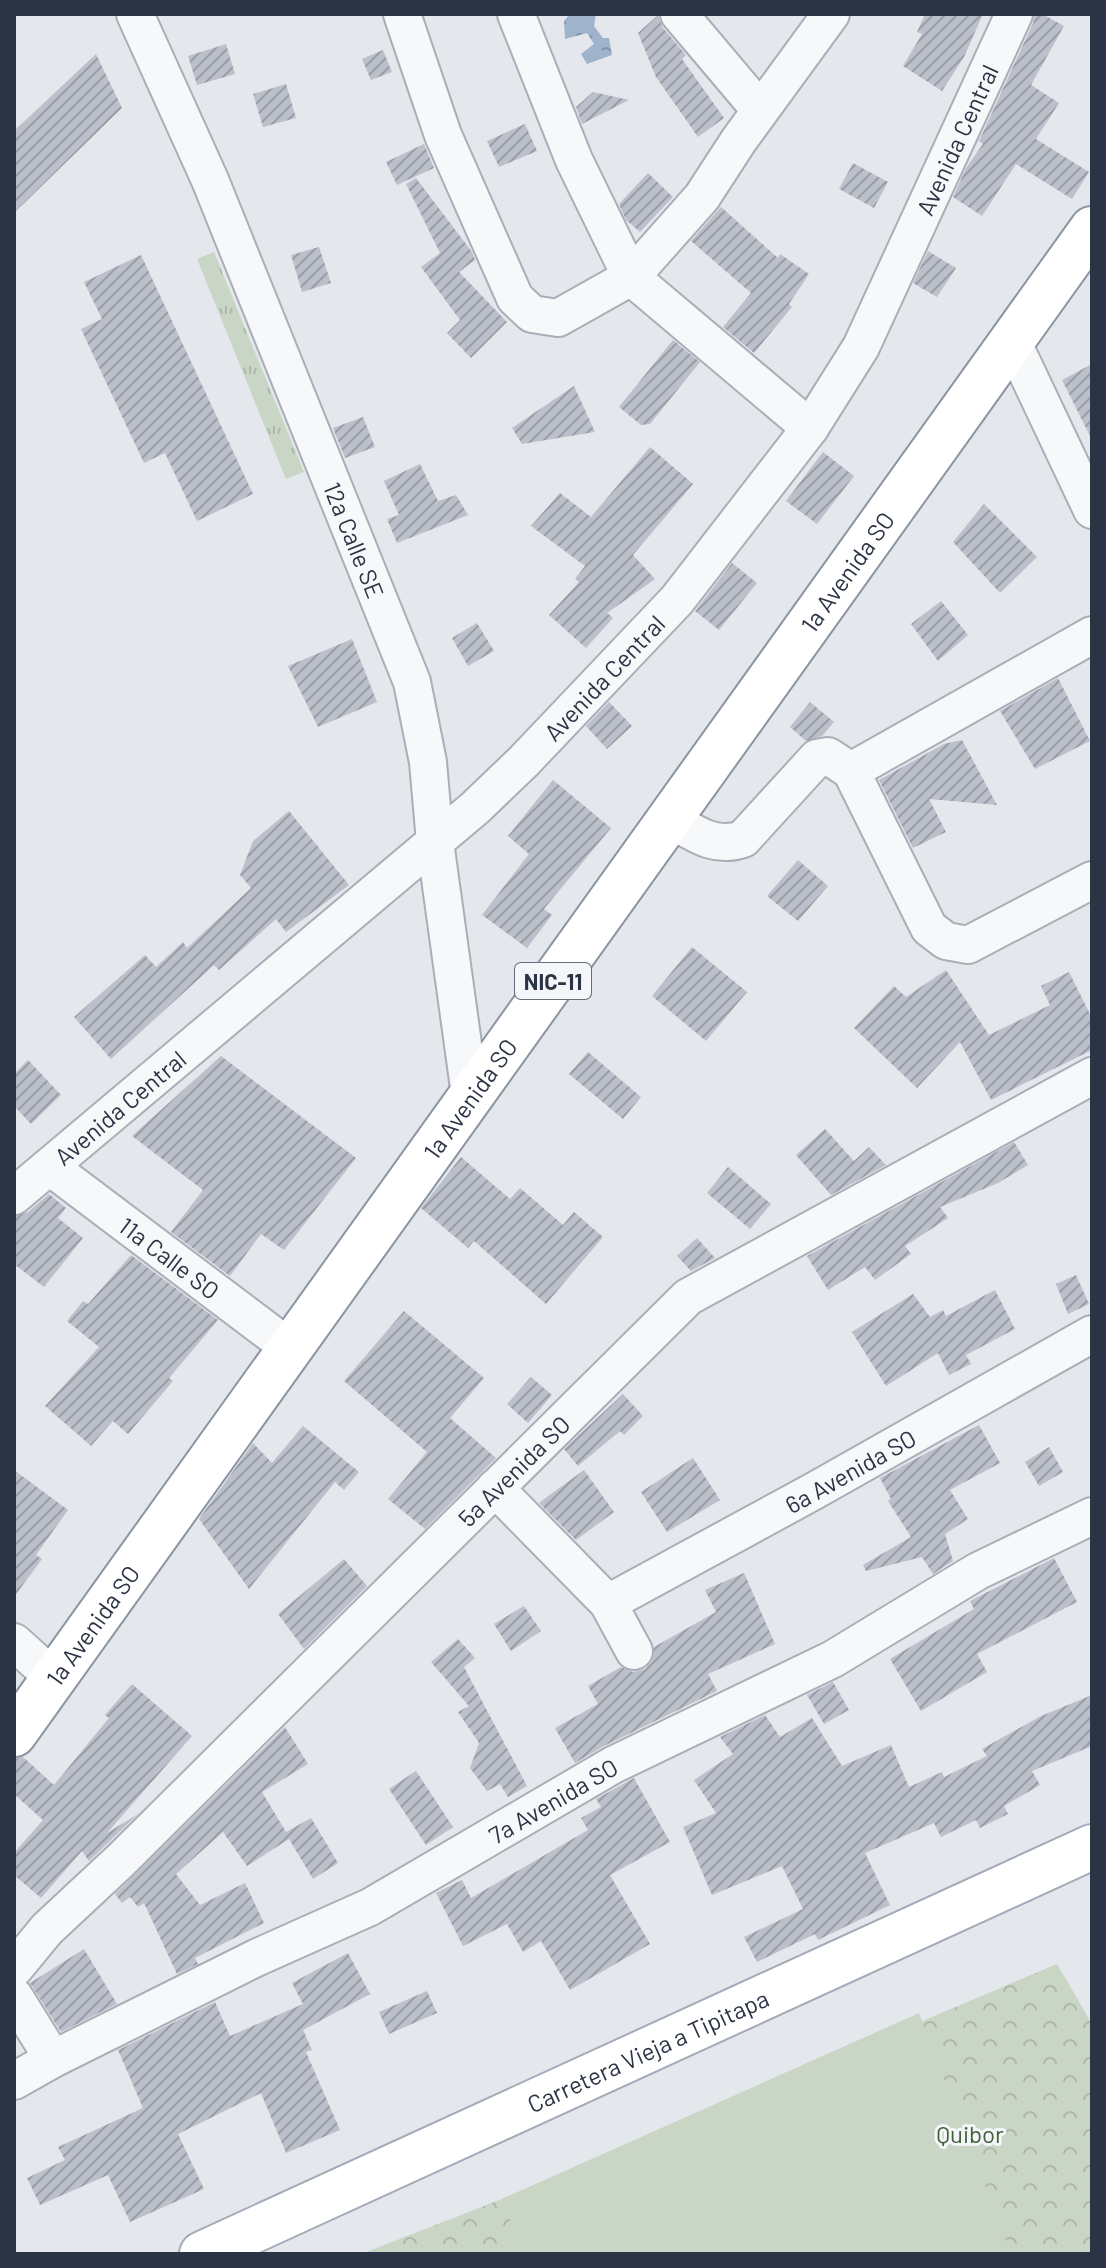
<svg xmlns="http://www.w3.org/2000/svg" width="1106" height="2268" viewBox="0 0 1106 2268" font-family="Barlow,sans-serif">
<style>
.grass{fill:url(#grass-tufts)}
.park{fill:url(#park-crowns)}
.garden{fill:#c9d6c5}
.water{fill:url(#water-ripples)}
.building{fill:url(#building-hatch)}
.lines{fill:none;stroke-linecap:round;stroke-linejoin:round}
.minor-casing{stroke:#a9aeb7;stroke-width:40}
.major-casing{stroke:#a3abb8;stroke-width:48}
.highway-casing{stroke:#8b94a3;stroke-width:48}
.minor{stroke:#f7f8fa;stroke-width:36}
.major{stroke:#fff;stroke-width:44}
.highway{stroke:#fff;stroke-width:44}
.labels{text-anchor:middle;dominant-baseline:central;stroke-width:6;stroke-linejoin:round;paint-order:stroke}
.shield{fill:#f4f6f9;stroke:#676e7b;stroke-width:2}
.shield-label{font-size:22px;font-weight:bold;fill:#2b3445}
.street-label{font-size:24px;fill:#2b3445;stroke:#f4f6f9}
.park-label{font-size:24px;fill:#3f6138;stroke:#f4f6f9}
</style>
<defs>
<pattern id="grass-tufts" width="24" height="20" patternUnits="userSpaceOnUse" patternTransform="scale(2)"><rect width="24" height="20" fill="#c9d6c5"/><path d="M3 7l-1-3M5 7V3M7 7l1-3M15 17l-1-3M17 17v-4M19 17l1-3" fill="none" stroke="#adb8ab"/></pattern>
<pattern id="park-crowns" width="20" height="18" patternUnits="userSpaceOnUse" patternTransform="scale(2)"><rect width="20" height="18" fill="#c9d6c5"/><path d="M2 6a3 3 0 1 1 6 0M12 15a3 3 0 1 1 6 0" fill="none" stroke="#adb8ab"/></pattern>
<pattern id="water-ripples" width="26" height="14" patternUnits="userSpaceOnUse" patternTransform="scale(2)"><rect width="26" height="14" fill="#9fb4cc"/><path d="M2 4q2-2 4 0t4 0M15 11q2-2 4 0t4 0" fill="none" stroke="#8293a7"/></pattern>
<pattern id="building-hatch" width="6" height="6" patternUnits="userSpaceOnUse" patternTransform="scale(2)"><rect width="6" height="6" fill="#bbc0ca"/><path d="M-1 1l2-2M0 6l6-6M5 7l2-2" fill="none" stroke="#989da6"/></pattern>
</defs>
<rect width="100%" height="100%" fill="#e4e7ec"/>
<path class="grass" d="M214 252 304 472 286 479 197 259Z"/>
<path class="park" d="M1057 1964 1092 2024V2254H361L502 2199Z"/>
<path class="garden" d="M919 2013 1011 2254H523L502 2199Z"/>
<path class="water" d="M570 14H596L594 26 603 38H609L612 55 587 64 581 54 594 44 587 33 565 39 564 21Z"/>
<g class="building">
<path d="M925 14H983L964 57 942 91 903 66 922 34 917 32Z"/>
<path d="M1035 14H1042L1064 26 1031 85 1059 103 1036 139 1089 172 1072 199 1016 164 982 216 953 197 966 168 983 144 979 141 1033 23Z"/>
<path d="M658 15 663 28 686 55 682 59 724 118 698 137 656 77 638 33Z"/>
<path d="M226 44 235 74 197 85 188 56Z"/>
<path d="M383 50 392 72 371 80 362 59Z"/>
<path d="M96 54 122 108 14 213V131Z"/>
<path d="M286 84 296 118 263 127 253 94Z"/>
<path d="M593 92 629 100 582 124 576 107Z"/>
<path d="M525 124 537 151 499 167 487 141Z"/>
<path d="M424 144 434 168 397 185 386 162Z"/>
<path d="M853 163 888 182 874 208 839 189Z"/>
<path d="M648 173 673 197 640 232 626 220 619 204Z"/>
<path d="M416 178 472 252 475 260 459 272 507 322 471 358 447 333 460 320 421 267 440 253 406 184Z"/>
<path d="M721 207 778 258 780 254 809 274 789 304 792 307 754 353 723 327 751 293 691 241Z"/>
<path d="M319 247 331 283 302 292 291 255Z"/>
<path d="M928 251 956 268 937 297 913 283Z"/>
<path d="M141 255 253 494 197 521 165 453 144 463 81 329 102 319 84 282Z"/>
<path d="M673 340 700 362 650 424 641 425 619 407Z"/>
<path d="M1092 364V440L1062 380Z"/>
<path d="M574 386 595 432 522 444 512 428Z"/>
<path d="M363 417 375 447 345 458 333 428Z"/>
<path d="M650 447 693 484 633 555 655 579 607 613 613 618 586 648 549 615 579 582 575 579 585 566 531 526 560 493 591 517Z"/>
<path d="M823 452 854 476 817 524 786 501Z"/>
<path d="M420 464 438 501 456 495 468 515 397 543 387 519 399 515 384 481Z"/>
<path d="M984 504 1037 557 1000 593 953 542Z"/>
<path d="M732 563 757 583 719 630 695 611Z"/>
<path d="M941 601 968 635 938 661 911 624Z"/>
<path d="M477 623 494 651 468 666 452 638Z"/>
<path d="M352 639 377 702 318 727 288 666Z"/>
<path d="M1058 678 1090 741 1035 769 1000 711Z"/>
<path d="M609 702 632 726 607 749 586 726Z"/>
<path d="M810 702 834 722 822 736 806 741 790 727Z"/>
<path d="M962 740 997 805 929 799 946 832 913 848 879 780 944 744Z"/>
<path d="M553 780 611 828 544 909 552 915 527 948 482 915 529 854 508 836Z"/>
<path d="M289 811 349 885 286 932 276 919 219 970 214 965 111 1059 74 1017 145 955 156 967 183 942 187 948 251 888 240 875 253 841Z"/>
<path d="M798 860 828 886 798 921 767 896Z"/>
<path d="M692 947 747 992 706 1041 652 996Z"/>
<path d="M946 970 989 1035 1050 1005 1041 986 1069 972 1092 1018V1050L991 1100 960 1042 917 1088 854 1028 894 986 906 997Z"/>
<path d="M588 1052 641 1097 623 1119 569 1074Z"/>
<path d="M221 1056 356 1158 284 1250 261 1234 230 1276 171 1232 203 1190 132 1136Z"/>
<path d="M28 1060 61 1095 31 1124 14 1106V1074Z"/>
<path d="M825 1129 854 1161 869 1147 886 1165 831 1195 796 1155Z"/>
<path d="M1014 1142 1028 1165 998 1183 940 1207 948 1218 905 1246 911 1254 875 1280 865 1267 828 1290 807 1256Z"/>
<path d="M461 1157 510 1199 520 1188 563 1225 574 1212 603 1237 546 1304 474 1241 468 1248 421 1208Z"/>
<path d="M728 1167 771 1204 750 1229 707 1193Z"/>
<path d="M49 1194 66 1208 58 1218 83 1238 44 1287 14 1264V1216L28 1212Z"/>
<path d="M697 1238 715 1258 691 1271 677 1256Z"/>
<path d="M131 1255 218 1320 169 1378 173 1381 128 1434 113 1421 91 1446 45 1406 99 1347 67 1321 83 1301 88 1304Z"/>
<path d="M1076 1275 1089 1304 1068 1314 1056 1284Z"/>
<path d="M995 1290 1015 1329 966 1355 971 1364 949 1375 938 1353 886 1386 852 1332 913 1294 930 1317 943 1310 946 1316Z"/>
<path d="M404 1311 484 1378 450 1418 496 1458 425 1529 388 1499 427 1452 344 1381Z"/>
<path d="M531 1377 552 1395 528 1423 507 1404Z"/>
<path d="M623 1394 643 1416 624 1435 620 1431 578 1466 564 1449Z"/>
<path d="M979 1425 1000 1463 950 1490 968 1519 945 1534 953 1561 933 1574 922 1557 866 1571 863 1565 911 1537 888 1501 891 1499 880 1478Z"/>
<path d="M303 1426 359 1472 344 1490 335 1482 249 1589 199 1519 253 1443 272 1463Z"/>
<path d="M1049 1447 1063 1472 1039 1486 1025 1462Z"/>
<path d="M693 1458 720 1500 667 1532 641 1492Z"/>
<path d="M14 1470 68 1510 36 1555 42 1559 14 1597Z"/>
<path d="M584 1470 614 1512 576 1540 539 1503Z"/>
<path d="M1054 1558 1077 1602 977 1654 987 1672 921 1711 890 1659 974 1609 970 1601Z"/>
<path d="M344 1559 367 1586 304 1649 278 1614Z"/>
<path d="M744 1573 775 1644 708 1674 717 1691 604 1746 575 1763 555 1728 598 1704 588 1686 621 1667 633 1672 645 1669 652 1661 654 1647 716 1612 705 1590Z"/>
<path d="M524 1606 541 1631 511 1651 494 1624Z"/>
<path d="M458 1639 475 1658 464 1667 527 1786 508 1797 500 1784 487 1791 470 1768 479 1743 458 1712 469 1706 431 1662Z"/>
<path d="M833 1682 849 1710 824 1724 807 1695Z"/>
<path d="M132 1684 192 1736 107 1833 138 1814 89 1861 82 1851 41 1898 14 1875V1853L43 1820 14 1794V1759L23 1757 54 1785 109 1718 105 1715Z"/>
<path d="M1092 1695V1746L1032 1771 1040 1785 1004 1806 1008 1814 980 1828 976 1820 941 1837 934 1823 865 1853 890 1905 818 1940 815 1934 757 1962 744 1937 803 1909 782 1866 712 1895 683 1827 716 1813 694 1780 733 1754 720 1737 765 1715 780 1737 812 1718 842 1766 891 1745 909 1787 942 1772 944 1777 987 1756 982 1749 1041 1716Z"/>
<path d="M285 1727 308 1764 262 1792 286 1832 311 1818 338 1863 313 1879 289 1839 247 1866 223 1832 176 1874 200 1905 245 1883 264 1923 195 1958 198 1964 177 1974 144 1903 138 1907 130 1897 122 1903 115 1894Z"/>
<path d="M416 1771 453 1827 426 1845 389 1789Z"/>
<path d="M634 1778 670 1842 610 1875 650 1944 570 1990 541 1941 523 1952 507 1924 463 1946 436 1893 462 1880 471 1898 588 1830 581 1818 601 1807 596 1799Z"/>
<path d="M84 1949 117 2004 61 2032 30 1983Z"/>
<path d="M348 1953 370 1994 303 2030 312 2050 306 2052 340 2130 286 2153 261 2093 178 2134 204 2189 130 2222 108 2175 40 2205 27 2178 65 2160 58 2147 143 2108 118 2050 215 2002 230 2036 303 2004 292 1983Z"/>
<path d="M427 1991 437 2013 389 2034 379 2012Z"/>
</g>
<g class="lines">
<defs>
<g id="minor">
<path id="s1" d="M135 14 210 180 412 682 428 762 435 842 470 1095"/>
<path d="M402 14 443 135 515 298 532 314 558 318 631 277 702 197 739 140 831 14"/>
<path d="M516 14 574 160 631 277 810 428"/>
<path d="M679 14 760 110"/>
<path d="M1013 343 1092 510"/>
<path d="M851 771 929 928 946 941 968 945 1092 880"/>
<path d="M670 819C694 833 714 849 743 839L817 758 828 756 851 771 1092 635"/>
<path id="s2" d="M50 1167 290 1348"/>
<path id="s3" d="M14 1196 475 808 524 761 677 600 810 428 861 347 1014 14"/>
<path d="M495 1488 608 1603 634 1651"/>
<path id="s4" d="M608 1603 814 1491 1092 1334"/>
<path d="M14 1642 54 1678"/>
<path id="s5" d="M14 1969 47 1929 121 1860 688 1297 1092 1076"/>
<path d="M14 1996 53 2059"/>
<path id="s6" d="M14 2081 53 2059 258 1957 370 1907 613 1765 833 1659 978 1571 1092 1516"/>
</g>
<g id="major">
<path id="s7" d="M202 2254 1092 1847"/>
</g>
<g id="highway">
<path id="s8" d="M14 1734 1092 229"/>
</g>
</defs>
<use href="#minor" class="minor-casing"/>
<use href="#major" class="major-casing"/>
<use href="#highway" class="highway-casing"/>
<use href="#minor" class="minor"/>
<use href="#major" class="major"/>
<use href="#highway" class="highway"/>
</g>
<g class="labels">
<rect class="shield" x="515" y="963" width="76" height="36" rx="6"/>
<g class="shield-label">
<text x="553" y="981">NIC-11</text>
</g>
<g class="street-label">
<text stroke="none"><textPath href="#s3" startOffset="1434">Avenida Central</textPath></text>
<text stroke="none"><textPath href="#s1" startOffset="570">12a Calle SE</textPath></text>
<text stroke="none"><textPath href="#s8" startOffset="1430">1a Avenida SO</textPath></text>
<text stroke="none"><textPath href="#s3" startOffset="786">Avenida Central</textPath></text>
<text stroke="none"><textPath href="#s8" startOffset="782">1a Avenida SO</textPath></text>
<text stroke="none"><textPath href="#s3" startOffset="138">Avenida Central</textPath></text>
<text stroke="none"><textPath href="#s2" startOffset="150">11a Calle SO</textPath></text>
<text stroke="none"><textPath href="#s4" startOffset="276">6a Avenida SO</textPath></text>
<text stroke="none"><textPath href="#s5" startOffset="706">5a Avenida SO</textPath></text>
<text stroke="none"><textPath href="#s8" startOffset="134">1a Avenida SO</textPath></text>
<text stroke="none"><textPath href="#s6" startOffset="608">7a Avenida SO</textPath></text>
<text stroke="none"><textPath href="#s7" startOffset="490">Carretera Vieja a Tipitapa</textPath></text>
</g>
<g class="park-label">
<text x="970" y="2133">Quibor</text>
</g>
</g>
<rect width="1106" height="2268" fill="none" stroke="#2b3445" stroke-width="32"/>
</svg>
